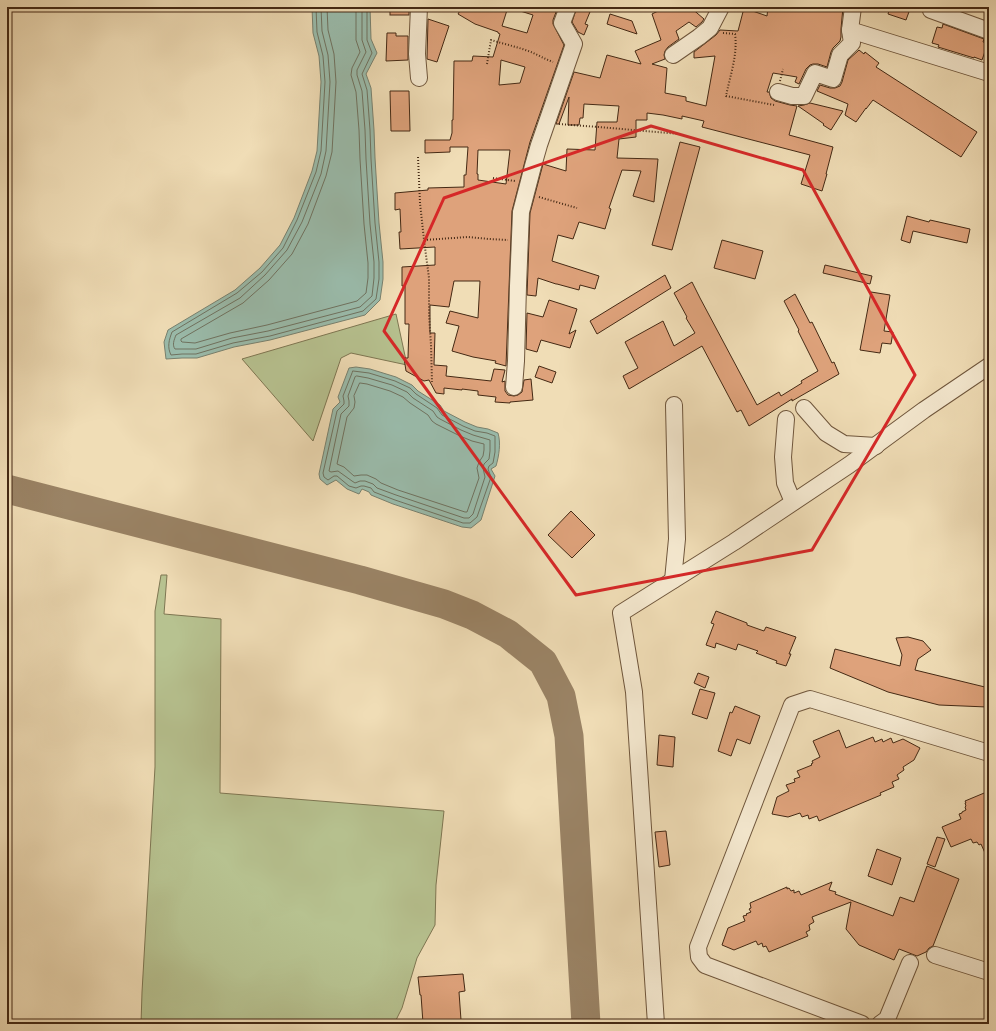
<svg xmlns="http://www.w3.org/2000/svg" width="996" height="1031" viewBox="0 0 996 1031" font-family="'IM FELL English',serif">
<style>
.green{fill:#b7c290;stroke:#7e7652}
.water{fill:#9abcac;stroke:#78816f}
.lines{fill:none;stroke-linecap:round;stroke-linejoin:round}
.shore{stroke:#6f7260;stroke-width:1}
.taxiway{stroke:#9a8365;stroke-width:29}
.building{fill:#dea27b;stroke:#442914;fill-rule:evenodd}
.minor-casing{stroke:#6f563c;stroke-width:18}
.path{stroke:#442914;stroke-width:2;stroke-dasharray:1 2;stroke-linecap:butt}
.minor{stroke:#f5e9d0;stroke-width:16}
.marked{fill:none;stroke:#d62828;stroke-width:3;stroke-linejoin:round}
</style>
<rect width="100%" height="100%" fill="#f0ddb6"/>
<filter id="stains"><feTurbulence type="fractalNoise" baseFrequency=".005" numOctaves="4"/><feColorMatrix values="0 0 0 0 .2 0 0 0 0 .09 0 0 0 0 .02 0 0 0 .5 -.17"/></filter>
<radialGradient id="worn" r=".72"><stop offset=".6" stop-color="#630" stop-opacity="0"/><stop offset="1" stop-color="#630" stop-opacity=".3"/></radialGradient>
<g class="green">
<path d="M396 314 407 365 351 353 341 358 313 441 242 359Z"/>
<path d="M161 575H167L164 614 221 619 220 793 444 811 436 885 435 925 417 958 402 1008 394 1024H141L142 992 155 767V611Z"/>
</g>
<g class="water">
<path d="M312 7H370L371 39 377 53 366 74 371 88 374 130 375 158 379 223 383 262V279L380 300 365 315 270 340 234 347 197 358H182L166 359 164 342 168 330 235 290 260 268 280 245 294 218 312 171 317 151 321 82 319 56 313 33Z"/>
<path d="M356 367 370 369 396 377 412 385 418 391 440 405 444 411 465 422 477 427 488 429 498 433C501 443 499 456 496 466L491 469 495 476 481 520 471 528 462 527 393 504 371 495 369 492 362 489 359 494 347 489 336 480 327 485 320 479 319 474 333 409 340 402 338 397 349 368Z"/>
</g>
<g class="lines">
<g class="shore">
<path d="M316 7 317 32 323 56 325 82 321 151 316 172 297 220 283 248 262 272 237 293 172 332C169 340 167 347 171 355L182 354H196L233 343 270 336 363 311 376 299 379 279V262L375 223 371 159 370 130 367 90 362 74 372 53 367 40V7"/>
<path d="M321 7 322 31 328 55 330 82 326 151 321 174 302 222 287 250 265 275 240 298 176 335C174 340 172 345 175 349H196L232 338 268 331 360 307 372 296 374 278V262L370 224 366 159 365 130 362 91 357 75V70L366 52 362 40V7"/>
<path d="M327 7 328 30 334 54 336 82 332 152 326 176 308 224 292 254 269 280 243 303 181 339V341L182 342 195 343 230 333 267 325 357 301 366 293 368 278V263L364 224 360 159 359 130 356 92 351 75 352 68 360 52 356 40V7"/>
<path d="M353 371 369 373 395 381 410 388 416 394 437 408 442 415 463 426 475 431 487 433 495 436V452L493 463 489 466 488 469 491 477 477 517 470 523H463L395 500 374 492 371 488 364 486H361L356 488 349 486 337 476H334L328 480 324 477 323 473 337 411 344 404V401L343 396 352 373Z"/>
<path d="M357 376 368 378 392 385 407 392 413 398 433 411 437 417 440 419 461 430 473 435 490 440V451L489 459 484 464 483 468 485 477 473 514 469 518H464L396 495 377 488 373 484 365 481H360L355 483 352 481 338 471 331 472 329 471 341 414 349 406V401L348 396 355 377Z"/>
<path d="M360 383 367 384 390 391 403 397 410 403 428 415 432 421 436 424 460 436 472 441 484 444V450L483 456 479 462 477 468 479 478 467 512H465L398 490 381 483 376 479 367 475H361L354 476 344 467 337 464 347 417 354 408 355 402 354 396Z"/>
</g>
<path class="taxiway" d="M7 489 360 580 444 604 472 615 508 634 543 662 561 696 569 736 586 1024"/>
</g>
<g class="building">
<rect x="390" y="7" width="19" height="8"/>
<path d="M462 7H508L502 26 527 33 533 15 514 9V7H558L553 20V24L564 45 530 142 512 211 506 366 495 363 496 361 473 357 452 351 459 326 446 323 450 311 478 318 480 281H454L449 307 430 305V333H435L434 365 447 366 446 376 491 381 494 369 505 370 502 382 505 381V391L508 395 514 396 518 395 522 392 524 380 531 379 533 400 510 402V403L495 402 496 397 478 395V391L462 389V390L444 388V394L436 393 429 380 424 381 406 371 404 358H408L409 324H405V286H402V267L435 265V247L400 249 399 232H401L400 209 395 210V193L428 190V188L464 187V175H466L468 147H450V152L425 153V140H450L452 133V120H453L454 61H472L473 56 493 57 500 34 498 33V32L475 24 458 14ZM501 60 525 67 520 83 499 85ZM478 150H510L506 184 478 180V174H477Z"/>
<path d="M577 7H592L585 24 588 25 584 35 578 32 572 22Z"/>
<path d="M666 7H690L704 19 702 22 696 27 689 22 676 31 679 39 668 47 665 51 664 55 665 59 652 64 667 68 665 93 686 97V101L706 106 715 56 694 58V52L716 35 720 30 738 31 744 8 767 16 768 7H843L841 29V37L840 41 833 48 831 52 827 67 818 64H813L810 65 806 69 799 84 795 82 797 77 773 73 767 92H769L771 98 775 101 790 105 797 106 789 135 833 147 826 174H827L822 191 801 184 810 155 702 127 704 121 682 116V119L663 115 647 113V120H636V137L619 139 617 158 658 159 654 202 633 196 641 171 622 170 609 208 611 209 605 229 579 222 573 239 558 235 552 261 599 276 595 289 580 285 579 290 557 284H556L538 278 536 296 527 295 530 213 543 164 566 171 567 149 595 150 597 122H617L619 106 584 104 583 118H580L579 125H568L569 97 559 124H556L574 72 600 78 607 55 641 64 635 51 661 40 652 14Z"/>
<path d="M890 7H904L910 9 906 20 888 14Z"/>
<path d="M610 14 632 21 637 34 607 24Z"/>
<path d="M428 19 449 26 437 62 427 59Z"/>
<path d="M943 24 984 39 983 42 988 43 982 60 974 57V58L938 47 939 45 932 43 937 27 942 28Z"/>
<path d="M387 33H396V36H408V60L386 61Z"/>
<path d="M859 50 864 54 865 52 879 63 876 67 977 132 961 157 873 100 866 109V108L856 122 845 115 848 104 817 91 820 85 830 88H835L840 86 842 82 848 60Z"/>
<path d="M390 91H409L410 131H391Z"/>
<path d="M810 103 843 111 831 130 823 125 824 124 798 106 804 105Z"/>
<path d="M680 142 700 147 672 250 652 245Z"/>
<path d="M907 216 929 222 930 220 970 229 967 243 913 231 910 243 901 240Z"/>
<path d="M722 240 763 251 755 279 714 268Z"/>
<path d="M825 265 872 276 870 284 823 273Z"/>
<path d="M665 275 671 288 597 334 590 321Z"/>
<path d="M692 282 700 298 757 405 779 392 781 396 802 383 801 381 818 371 798 331 799 330 784 301 795 294 810 323 812 322 832 363 834 362 839 374 792 401V399L749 426 741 410 737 412 702 346 629 389 623 376 638 368 625 342 663 321 674 346 695 333 686 318 687 317 674 293Z"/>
<path d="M871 292 890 295 884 331 893 332 891 344 882 343 880 353 860 350Z"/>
<path d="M549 300 577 309 569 334 576 330 570 348 541 340 537 352 526 349 527 313 543 317Z"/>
<path d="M539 366 556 372 552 383 535 377Z"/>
<path d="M571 511 595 535 572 558 548 535Z"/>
<path d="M716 611 747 623V625L764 631 766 627 796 637 789 654H791L786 666 776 663 777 661 756 653 758 651 738 644 736 650 716 643 715 648 706 645 714 624 711 623Z"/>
<path d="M908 637 923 641 931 650 918 659 915 670 989 688V700L987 707 939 705 888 692 830 668 835 649 900 666 902 655 896 638Z"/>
<path d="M698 673 709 677 705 688 694 683Z"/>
<path d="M700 689 715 693 707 719 692 714Z"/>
<path d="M735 706 760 716 750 744 737 739 731 756 718 751 730 712 732 713Z"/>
<path d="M839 730 846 748 873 737 875 742 882 739 883 742 891 738 893 743 903 739 920 748 914 760 903 767 904 770 897 775 899 779 892 782 894 787 880 793 881 795 819 821 817 816 809 819 808 815 802 817 800 813 788 817 772 814 777 797 789 791 786 785 795 782 794 779 800 777 797 771 812 765 811 764 813 763 812 761 820 757 813 741Z"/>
<path d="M659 735 675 737 673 767 657 765Z"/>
<path d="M989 791V862L981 844 979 845 977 842 973 843 971 839 951 847 942 827 961 819 959 814 962 813V812L966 810 965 807 966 806 965 803H966L965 801Z"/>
<path d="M666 831 670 865 659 867 655 832Z"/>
<path d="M937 837 945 839 935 867 927 864Z"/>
<path d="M877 849 901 858 892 885 868 876Z"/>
<path d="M927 866 959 879 933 946 929 948 926 952 917 956 899 949 894 960 859 945 846 929 851 902 812 917 814 922 809 925 810 930 806 932 808 936 769 952 766 946 763 947 762 943 758 945 756 941 734 950 722 945 728 928 745 921 743 916 747 915 746 914 751 912 749 909 751 908 750 903 787 887V889L789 888 791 891 794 890V893L799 891 801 895 832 882 829 890 836 892 835 894 893 916 900 897 914 902Z"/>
<path d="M463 974 465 991 459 992 461 1020 423 1023 421 995H420L418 977Z"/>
</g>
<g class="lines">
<defs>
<g id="minor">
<path d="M931 7V10L989 31"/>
<path d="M850 30 989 73"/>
<path d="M673 55 699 37 710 28 721 7"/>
<path d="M419 78 417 54 419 7"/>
<path d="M778 92 792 96H804L815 73 833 79 840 55 852 43 850 30 853 7"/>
<path d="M514 387 516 361 518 286 521 212 533 166 539 145 574 44 562 23 568 7"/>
<path d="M804 408 826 433 844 444 876 446"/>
<path d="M786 419 783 457 785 483 793 502"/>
<path d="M673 580 677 539 674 405"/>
<path d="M935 955 989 972"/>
<path d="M656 1024 634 692 621 613 734 542 849 465 924 410 989 366"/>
<path d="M862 1024 705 965 699 957 698 947 792 705 810 699 989 753"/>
<path d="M880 1024 887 1019 910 963"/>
</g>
</defs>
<use href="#minor" class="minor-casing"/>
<g class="path">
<path d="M723 33 735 34C738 54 730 76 726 96L774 105"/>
<path d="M487 64 491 40C504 44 518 47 531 52 538 55 545 59 553 62"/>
<path d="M780 81 783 69"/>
<path d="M559 124 598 127 680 134"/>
<path d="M418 157 420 203 424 240 429 278V315L431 345 432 382"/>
<path d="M493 178 515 181"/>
<path d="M539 197 577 208"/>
<path d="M424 240 468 237 489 239 508 240"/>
</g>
<use href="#minor" class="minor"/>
</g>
<path class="marked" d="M651 126 803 170 915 375 812 550 576 595 384 331 444 198Z"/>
<rect width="996" height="1031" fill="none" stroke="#f0ddb6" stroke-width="24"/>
<rect x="8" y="8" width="980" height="1015" fill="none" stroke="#442914" stroke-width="2"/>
<rect x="12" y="12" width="972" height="1007" fill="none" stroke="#442914"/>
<rect width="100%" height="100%" filter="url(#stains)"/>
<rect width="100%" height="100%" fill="url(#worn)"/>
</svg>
